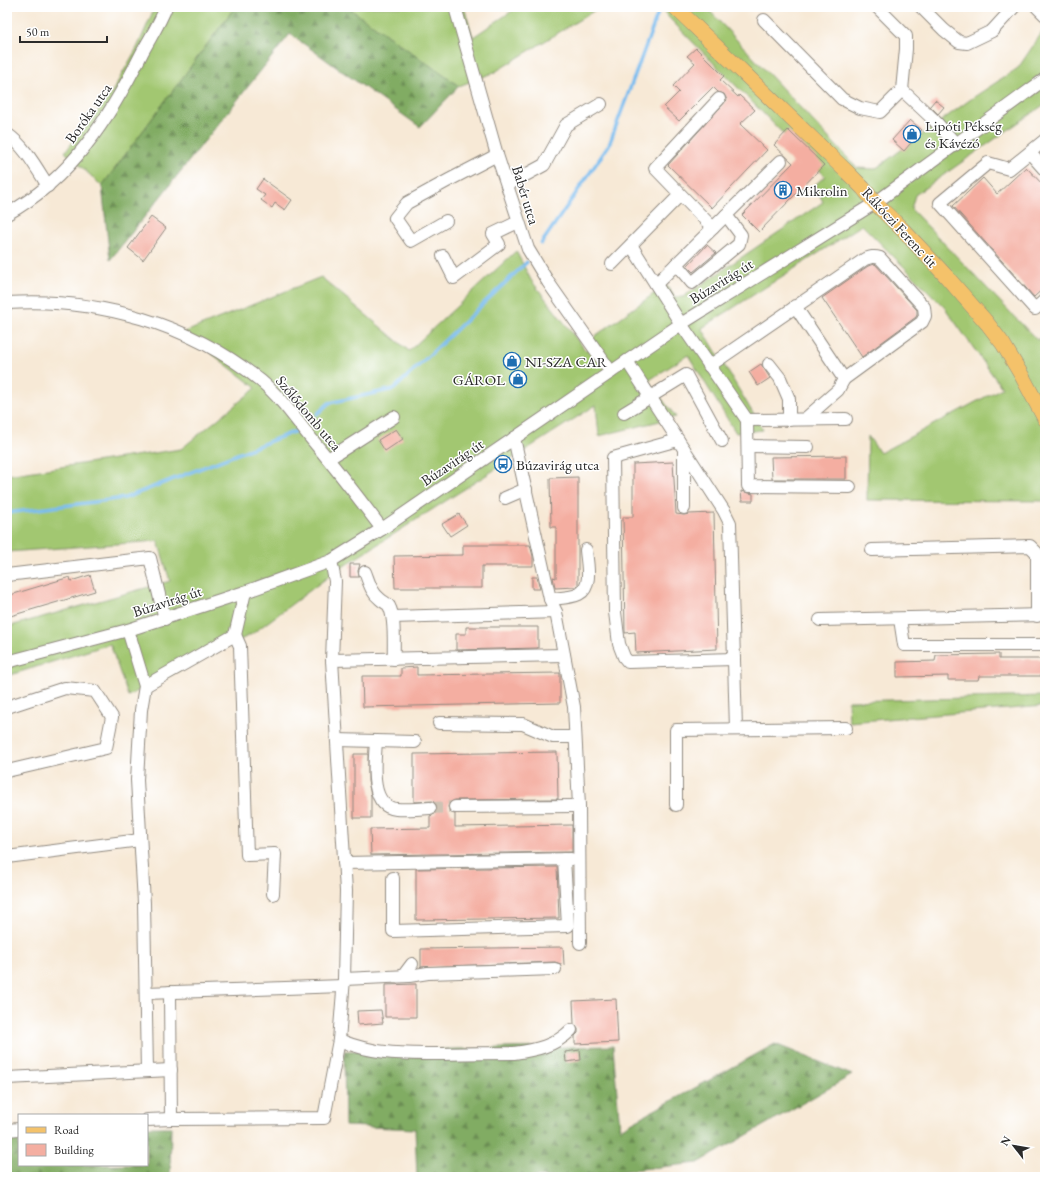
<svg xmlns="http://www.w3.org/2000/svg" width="1052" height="1184" viewBox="0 0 1052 1184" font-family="'EB Garamond',serif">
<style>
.grass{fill:#a2c771;stroke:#66794e}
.forest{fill:url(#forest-firs);stroke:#566c47}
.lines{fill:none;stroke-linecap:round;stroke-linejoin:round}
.stream{stroke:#78bcef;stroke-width:3.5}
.building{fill:#f4aea1}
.minor-tunnel{stroke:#cec3b4;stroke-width:12;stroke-dasharray:12 6;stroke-linecap:butt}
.minor-casing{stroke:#918a80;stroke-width:14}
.major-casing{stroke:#918a80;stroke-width:16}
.minor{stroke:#fff;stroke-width:12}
.major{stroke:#f4c26a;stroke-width:15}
.labels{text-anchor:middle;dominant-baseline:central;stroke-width:3;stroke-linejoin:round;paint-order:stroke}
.street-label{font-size:15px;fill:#2b2b2b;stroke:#fff}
.poi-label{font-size:15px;fill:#2b2b2b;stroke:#fff;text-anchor:start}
</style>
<defs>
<pattern id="forest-firs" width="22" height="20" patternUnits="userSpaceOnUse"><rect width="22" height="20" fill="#81ac63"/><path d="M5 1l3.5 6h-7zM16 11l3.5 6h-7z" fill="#6a8c52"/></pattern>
</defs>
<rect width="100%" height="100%" fill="#fff"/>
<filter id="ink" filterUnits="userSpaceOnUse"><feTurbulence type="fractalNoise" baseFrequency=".025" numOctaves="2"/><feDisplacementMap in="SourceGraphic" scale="8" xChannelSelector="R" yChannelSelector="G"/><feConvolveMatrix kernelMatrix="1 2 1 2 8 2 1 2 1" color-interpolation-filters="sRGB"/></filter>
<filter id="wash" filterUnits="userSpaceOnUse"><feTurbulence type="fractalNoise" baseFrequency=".012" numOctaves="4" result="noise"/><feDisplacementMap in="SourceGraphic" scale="16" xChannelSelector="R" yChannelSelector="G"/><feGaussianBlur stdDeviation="0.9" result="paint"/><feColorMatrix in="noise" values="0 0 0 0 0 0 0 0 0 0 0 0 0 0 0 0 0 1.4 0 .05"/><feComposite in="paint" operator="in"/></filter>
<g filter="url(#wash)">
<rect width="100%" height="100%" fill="#f7e9d6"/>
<g class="grass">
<path d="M155 7H235L102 186 65 152 109 97 137 48Z"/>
<path d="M347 7H464L473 37 518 7H600L495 72 459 86Z"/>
<path d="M660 7H706L857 168 875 169 971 99 1018 68 1043 31 1045 30V104L915 195 911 209 1037 340 1045 333V501L867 500 868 436 880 453 1002 388 945 308 862 225 702 328 763 430 736 433 688 355 648 381 676 417 599 436 596 405 336 571 252 634 128 696 110 644 7 676V627L170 581 158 541 7 552V475L181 449 256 388 206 349 175 336 321 277 409 351 516 251 531 280 586 351 595 336 666 285 675 297H683L823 202 815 185 825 176 669 18Z"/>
<path d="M1045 696V706L849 722 848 701Z"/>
</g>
<g class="forest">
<path d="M235 7H347L459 86 420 127 290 34 110 260 102 186Z"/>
<path d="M775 1044 852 1075 698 1163 567 1177H417L415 1129 345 1126 344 1051 613 1046 620 1129Z"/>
<path d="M147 1127H171L170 1177H7V1131L19 1130V1165H147Z"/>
</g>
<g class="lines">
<g class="stream">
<path d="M541 244 609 145 658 13"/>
<path d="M317 414 329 403 394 389 527 262"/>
<path d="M7 513 125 498 296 431"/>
</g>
</g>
<g id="blocks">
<g class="building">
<path d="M696 48 724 76 720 80 738 97 739 95 755 110 740 124 767 150 712 208 668 165 727 100 724 94 718 92 713 87 679 121 664 107 679 92 673 86 695 63 687 56Z"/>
<path d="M935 100 944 107 938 114 930 106Z"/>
<path d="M910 120 922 130 904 151 892 140Z"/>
<path d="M788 130 824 165 759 232 742 215 793 163 774 145Z"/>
<path d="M1026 167 1045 187V287L1034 297 953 206 983 178 997 194Z"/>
<path d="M263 179 292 200 285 210 275 203 272 208 261 200 265 195 256 189Z"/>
<path d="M151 217 166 228 143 260 128 248Z"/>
<path d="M707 245 716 253 693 272 687 266Z"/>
<path d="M875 264 917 310V315L916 317 862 357 822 298 868 266Z"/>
<path d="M761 364 770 378 758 386 749 372Z"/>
<path d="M396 429 403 439 385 451 378 440Z"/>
<path d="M846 456V479H772L771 457Z"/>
<path d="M673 462 676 514 684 515 689 514 714 513 717 649 636 653 635 632 625 633V632L623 517H633V464Z"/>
<path d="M578 477V585L576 587 555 588 553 577 556 578V527H551L550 478Z"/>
<path d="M741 491 753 494V501H742Z"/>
<path d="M459 514 467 525 450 536 442 524Z"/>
<path d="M463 545H530L533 556V566H482V588H395L394 556 463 555Z"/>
<path d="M350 564H360L358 571 359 577H350Z"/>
<path d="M90 575 95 591 7 617V596L70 577 71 581Z"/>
<path d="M532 577H537L540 589H532Z"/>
<path d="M466 627H538V648L456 650V634H466Z"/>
<path d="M999 654V659H1041V676H979L978 680H948V676L897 677V662L935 661 936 655Z"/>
<path d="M417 667V675L560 673V703L363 707 362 676H401V668Z"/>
<path d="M557 752 558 799 455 800 449 803 448 807 451 813 455 814V827L572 825V852L371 855 370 829 430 828V816L435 814 437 807 433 801 414 802V754Z"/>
<path d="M354 754H368V781L371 796V818H354Z"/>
<path d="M557 867 559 918 416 920V869Z"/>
<path d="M563 947 564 965 555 962 421 967V949Z"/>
<path d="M416 984V1017H385V985Z"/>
<path d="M616 999 618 1042 575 1044V1036L578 1033V1029L574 1024 573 1001Z"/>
<path d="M381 1010 383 1023 358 1025 357 1011Z"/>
<path d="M580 1050 581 1060 566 1062 565 1052Z"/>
</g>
</g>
</g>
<g filter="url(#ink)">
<use href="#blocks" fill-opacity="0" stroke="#918a80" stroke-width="1"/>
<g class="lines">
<path class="minor-tunnel" d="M430 808 455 807"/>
<defs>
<g id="minor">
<path d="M455 7 497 155 528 249 548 282 611 372"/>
<path d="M877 7 906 36V49L902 90"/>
<path d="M921 7 944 30 959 42 967 43 992 31 1014 7"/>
<path d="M1037 7 1045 15"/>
<path d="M764 20 842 99 860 108 880 112 902 90 934 120 956 144"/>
<path d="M7 134C25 146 37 169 48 186"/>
<path d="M1045 140 1009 169 988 163 940 203 1035 309 1045 300"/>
<path d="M1030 153 1045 170"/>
<path d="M507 185 544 165 566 125 601 104"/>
<path d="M7 214C71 179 110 117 142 53 150 38 160 23 166 7"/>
<path d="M446 221 411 241 395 218 407 203 449 180 497 155"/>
<path d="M713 228 655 168 719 99"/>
<path d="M631 245 681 324 747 420 748 486 850 487"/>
<path d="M443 256 454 278 499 244 493 234 518 222"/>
<path d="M612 264 680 195"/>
<path d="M676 264 692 283 739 244 741 235 726 215"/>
<path d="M656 284 781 161"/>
<path d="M7 303C97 297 191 324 261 381 280 397 294 417 309 436 334 466 358 497 382 529"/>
<path d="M627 361 724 511 730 523 736 729"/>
<path d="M769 364 780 378 789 399V420"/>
<path d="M709 366 718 360 865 259C871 257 874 256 880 258L924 307 925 316 922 322 844 379 795 306"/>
<path d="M624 413 686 375 722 441"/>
<path d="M805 419 838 390 844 379"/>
<path d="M747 420 846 419"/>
<path d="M514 438 550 599 556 612 574 707 579 806 580 943"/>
<path d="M678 440 613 458 615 612 619 644 624 657 628 662 734 659"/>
<path d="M748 446 808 447"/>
<path d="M684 449V508"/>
<path d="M328 459 394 417"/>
<path d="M505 498 526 489"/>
<path d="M872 550 1030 546 1037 553V616"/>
<path d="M365 572C369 582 371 592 380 599 383 602 387 603 389 606 396 619 393 644 394 659"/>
<path d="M7 575 150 558 165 619"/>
<path d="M550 599C559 598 571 598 579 594 593 587 587 563 586 550"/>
<path d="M393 617 556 612"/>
<path d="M900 619 904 645H1045"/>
<path d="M820 620 1044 615"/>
<path d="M128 630 145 686 141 710 137 780 144 903 147 1071"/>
<path d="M235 635 240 646 247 855 275 854 273 894"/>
<path d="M332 660 564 655"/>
<path d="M7 662 128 630 245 592 331 561 382 529 681 324 875 203 1045 79"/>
<path d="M145 686 235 635 245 592"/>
<path d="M7 707 65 688 95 691 112 717 106 748 7 771"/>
<path d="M439 723 523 724 553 737H575"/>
<path d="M337 740 415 742"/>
<path d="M376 741C375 760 368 806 396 809 407 810 419 809 430 808"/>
<path d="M676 805V730L846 728"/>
<path d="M455 807 579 806"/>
<path d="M7 857 140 840"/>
<path d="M344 863 571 859"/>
<path d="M393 878V931L568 926 564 859"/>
<path d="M403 976 412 964"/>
<path d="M344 979 409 976 428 973 555 969"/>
<path d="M170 992 171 1119"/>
<path d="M146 993 343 986"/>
<path d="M339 1040C375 1055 405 1054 444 1054 467 1053 491 1053 514 1053 536 1050 555 1046 571 1030"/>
<path d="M7 1078 171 1070"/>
<path d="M147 1120 171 1119 324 1118 339 1040 344 979 346 891 332 660 335 581 331 561"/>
<path d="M7 1130 19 1129"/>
</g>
<path id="major" d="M675 7 847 172 863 188 875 203 903 230 946 276 987 323 1003 344 1022 376 1045 419"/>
</defs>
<use href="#minor" class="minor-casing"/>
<use href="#major" class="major-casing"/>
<use href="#minor" class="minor"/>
<use href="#major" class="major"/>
</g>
</g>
<defs>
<symbol id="shop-ring" viewBox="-11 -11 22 22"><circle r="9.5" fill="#fff" stroke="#1f6fb2" stroke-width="1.5"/><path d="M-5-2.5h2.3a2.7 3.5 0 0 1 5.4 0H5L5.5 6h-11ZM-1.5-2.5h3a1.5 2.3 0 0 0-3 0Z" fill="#1f6fb2"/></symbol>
<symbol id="building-ring" viewBox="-11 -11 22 22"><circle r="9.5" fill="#fff" stroke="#1f6fb2" stroke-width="1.5"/><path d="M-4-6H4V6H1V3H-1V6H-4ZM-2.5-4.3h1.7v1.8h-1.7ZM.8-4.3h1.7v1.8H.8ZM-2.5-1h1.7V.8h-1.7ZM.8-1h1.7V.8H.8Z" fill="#1f6fb2"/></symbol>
<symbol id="bus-ring" viewBox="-11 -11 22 22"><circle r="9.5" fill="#fff" stroke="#1f6fb2" stroke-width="1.5"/><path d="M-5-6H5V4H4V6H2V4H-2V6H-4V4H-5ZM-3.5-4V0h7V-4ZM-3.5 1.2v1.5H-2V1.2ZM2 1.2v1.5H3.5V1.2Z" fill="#1f6fb2"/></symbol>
</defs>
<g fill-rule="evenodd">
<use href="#shop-ring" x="902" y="124" width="20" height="20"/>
<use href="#building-ring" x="773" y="180" width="20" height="20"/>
<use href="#shop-ring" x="502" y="351" width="20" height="20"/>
<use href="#shop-ring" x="508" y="369" width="20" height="20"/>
<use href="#bus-ring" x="493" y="454" width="20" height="20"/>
</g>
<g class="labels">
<g class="street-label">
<text transform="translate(88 113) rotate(-55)">Boróka utca</text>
<text transform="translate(526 195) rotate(73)">Babér utca</text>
<text transform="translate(900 227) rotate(47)">Rákóczi Ferenc út</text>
<text transform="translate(721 281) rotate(-32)">Búzavirág út</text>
<text transform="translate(309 413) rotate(50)">Szőlődomb utca</text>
<text transform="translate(452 462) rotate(-34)">Búzavirág út</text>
<text transform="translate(167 601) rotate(-18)">Búzavirág út</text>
</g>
<g class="poi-label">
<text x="925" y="125">Lipóti Pékség<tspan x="925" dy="17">és Kávézó</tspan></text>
<text x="796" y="190">Mikrolin</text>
<text x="525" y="361">NI-SZA CAR</text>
<text x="505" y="379" text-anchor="end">GÁROL</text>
<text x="516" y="464">Búzavirág utca</text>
</g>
</g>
<rect width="1052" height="1184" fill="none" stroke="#fff" stroke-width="24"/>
<rect x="18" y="1114" width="130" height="52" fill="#ffffff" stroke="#aaaaaa"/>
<rect x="26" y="1127" width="20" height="6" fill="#f4c26a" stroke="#aaaaaa"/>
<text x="54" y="1134" font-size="12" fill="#2b2b2b">Road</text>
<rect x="26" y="1144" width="20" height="12" fill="#f4aea1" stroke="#aaaaaa"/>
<text x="54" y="1154" font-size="12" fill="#2b2b2b">Building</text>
<g transform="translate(1014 1146) rotate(301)" stroke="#ffffff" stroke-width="3" paint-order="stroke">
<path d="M0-3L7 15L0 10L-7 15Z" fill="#2b2b2b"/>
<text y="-6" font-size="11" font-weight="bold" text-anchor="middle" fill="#2b2b2b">N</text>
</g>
<path d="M20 36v6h87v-6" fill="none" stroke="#2b2b2b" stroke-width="2"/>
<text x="26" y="36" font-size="12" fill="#2b2b2b" stroke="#ffffff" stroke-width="3" paint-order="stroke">50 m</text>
</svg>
